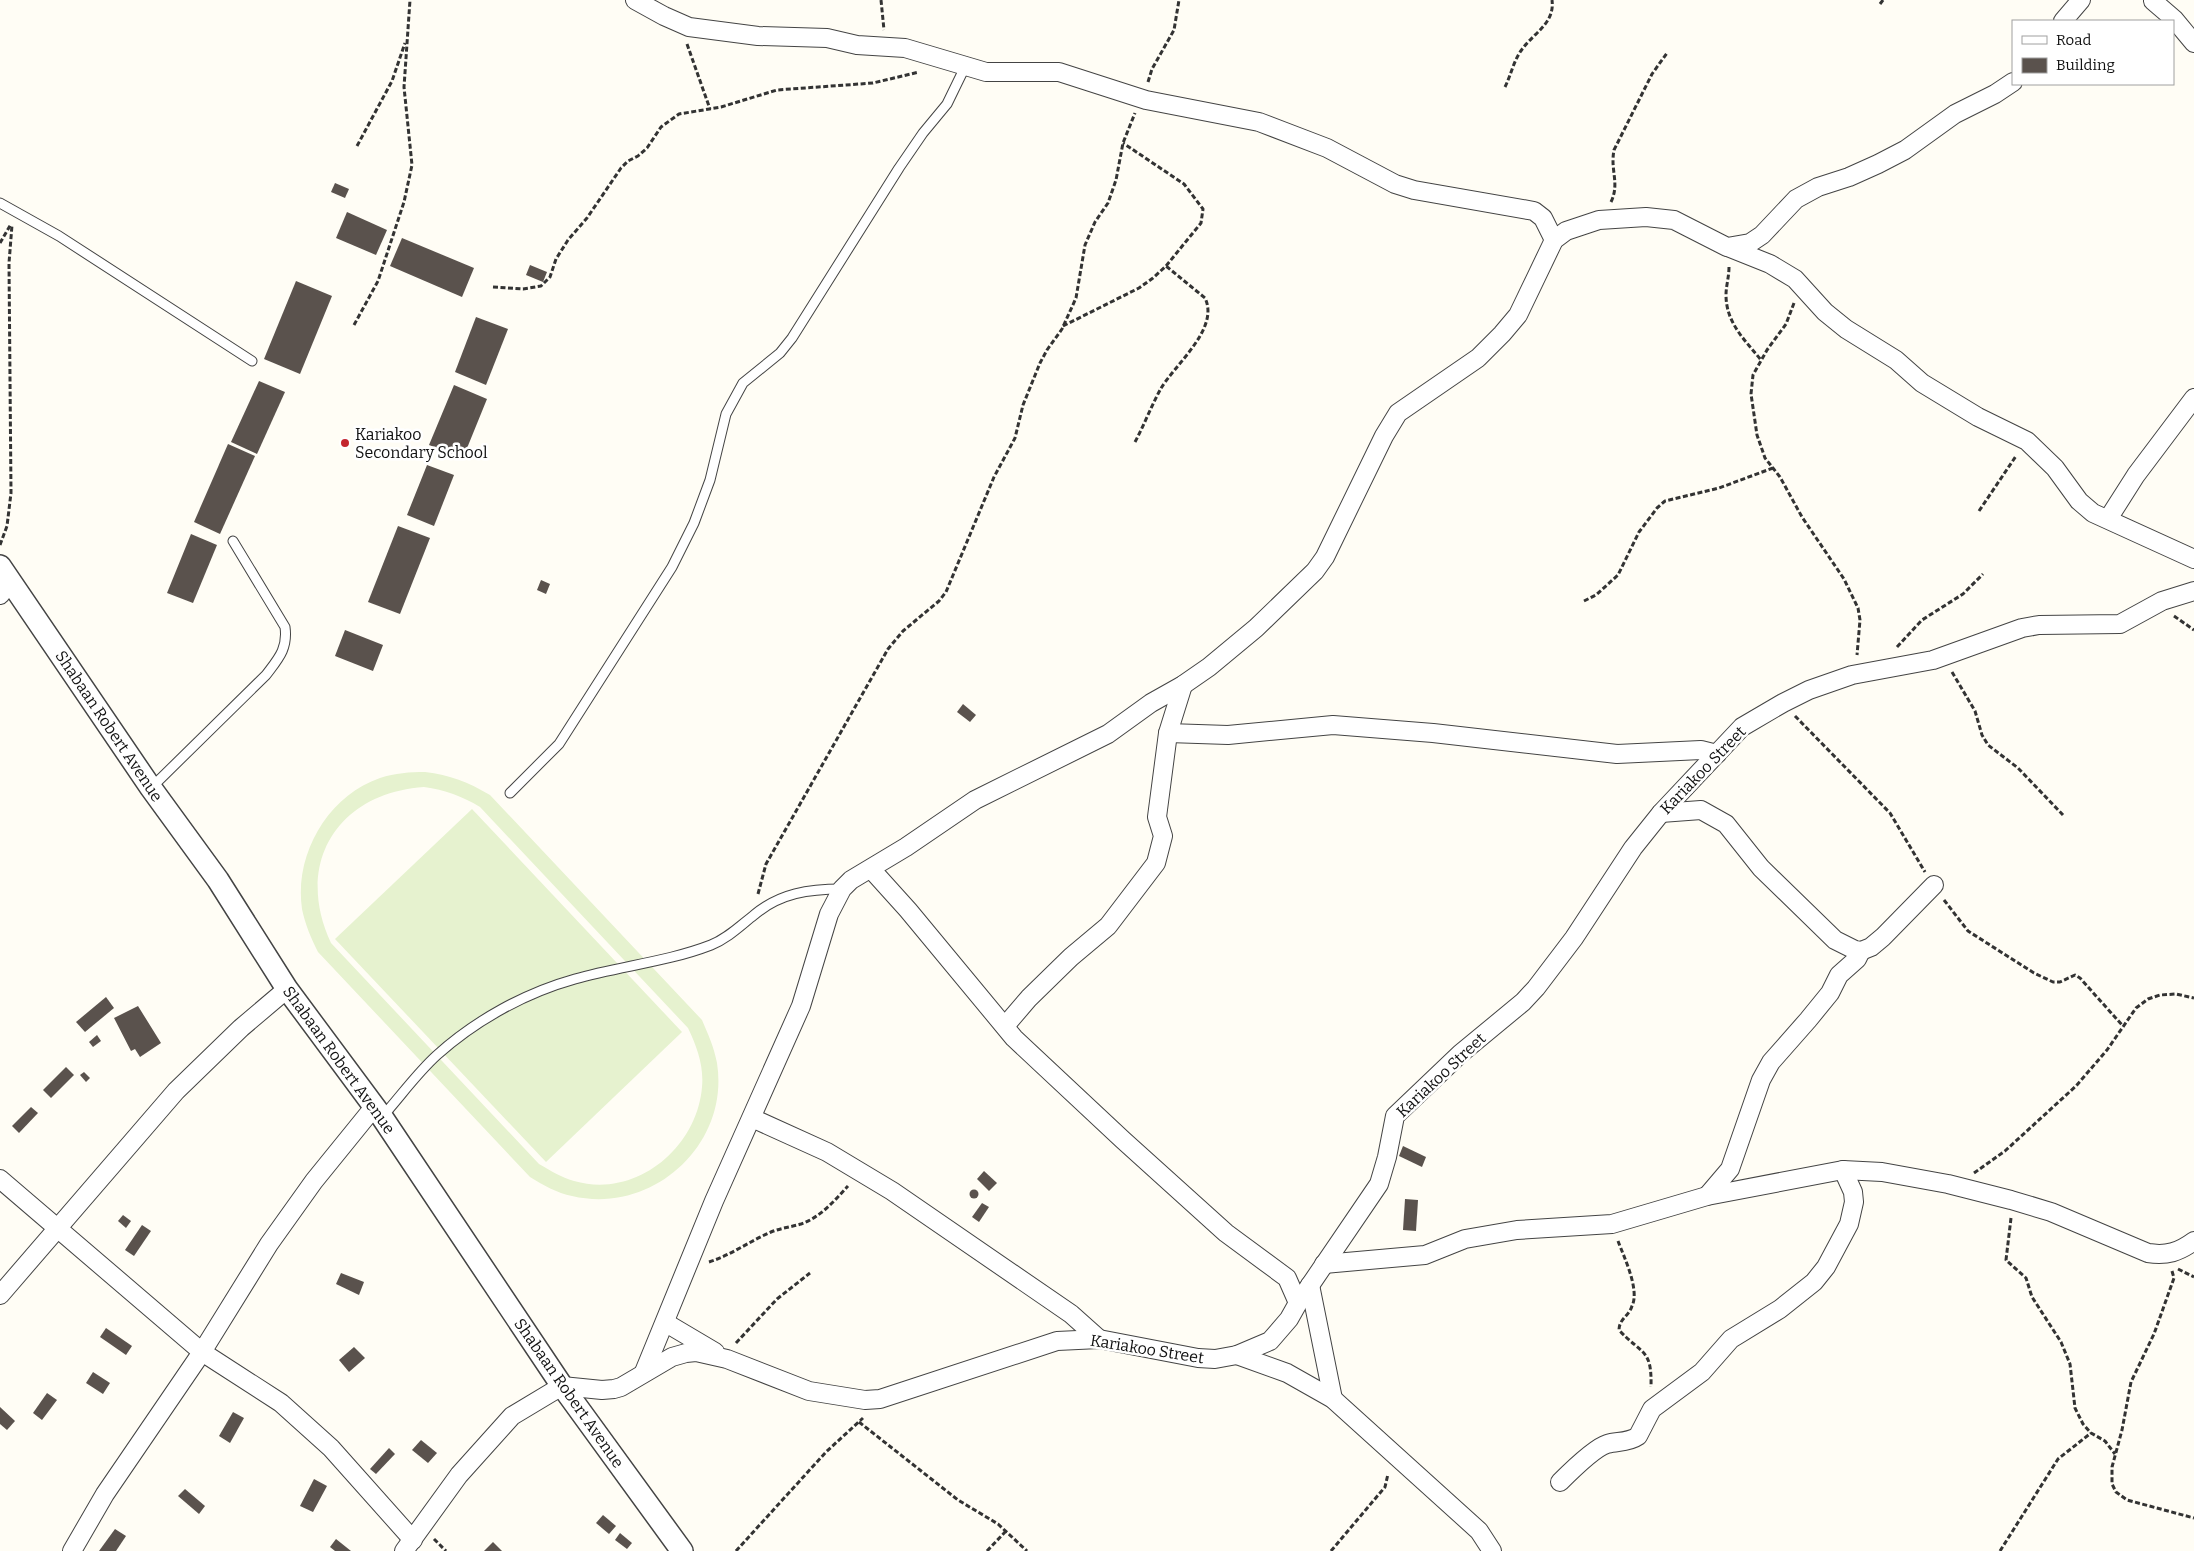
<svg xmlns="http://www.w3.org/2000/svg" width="2194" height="1551" viewBox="0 0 2194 1551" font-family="Bitter,serif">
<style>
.pitch{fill:#e6f2cf;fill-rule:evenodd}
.building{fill:#5a524d}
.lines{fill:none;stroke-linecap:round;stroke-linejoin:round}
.service-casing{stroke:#444;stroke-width:11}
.minor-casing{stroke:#444;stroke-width:20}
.tertiary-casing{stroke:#444;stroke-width:24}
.path{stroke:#333;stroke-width:3;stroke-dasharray:5 2.5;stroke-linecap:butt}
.service{stroke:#fff;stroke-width:9}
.minor{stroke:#fff;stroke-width:18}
.tertiary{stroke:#fff;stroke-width:21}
.poi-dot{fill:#c4262e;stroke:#fff;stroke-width:2}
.labels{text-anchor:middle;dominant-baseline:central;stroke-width:5;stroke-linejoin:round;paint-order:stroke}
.poi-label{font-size:16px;fill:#111;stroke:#fff;text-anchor:start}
.street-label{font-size:16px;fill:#111;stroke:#fff}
</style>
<rect width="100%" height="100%" fill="#fffdf5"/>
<g class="pitch">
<path d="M425 772C450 775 468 782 490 795L702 1020C708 1034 714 1047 717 1063 730 1145 652 1215 572 1196 557 1193 543 1185 530 1177L318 952C311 938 305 924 302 909 294 854 328 796 380 778 395 773 410 772 425 772ZM424 787C445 790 462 796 480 807L688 1028C697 1047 704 1066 702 1087 697 1148 636 1199 574 1181 561 1177 551 1171 539 1164L331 943C294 864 337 793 424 787Z"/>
<path d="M472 809 682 1032 546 1162 335 939Z"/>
</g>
<g class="building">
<path d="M335 183 349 189 345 198 331 192Z"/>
<path d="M347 212 387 230 376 255 336 238Z"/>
<path d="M402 238 474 268 462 297 390 266Z"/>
<path d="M530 265 547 272 543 282 526 275Z"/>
<path d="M296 281 332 296 300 374 264 359Z"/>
<path d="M476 317 508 329 486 385 455 372Z"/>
<path d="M259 381 285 392 257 454 231 442Z"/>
<path d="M454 385 487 399 463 458 429 445Z"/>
<path d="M228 444 255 456 220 534 194 522Z"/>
<path d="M427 465 454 475 434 526 407 515Z"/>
<path d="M398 526 430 538 400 614 368 602Z"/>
<path d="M191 534 217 545 193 603 167 593Z"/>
<path d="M541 580 550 584 546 594 537 590Z"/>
<path d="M345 630 383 645 373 671 335 656Z"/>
<path d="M963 704 976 715 970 722 957 712Z"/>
<path d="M106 997 114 1008 85 1032 76 1022Z"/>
<path d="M138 1006 161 1043 140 1057 135 1049 131 1051 114 1018Z"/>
<path d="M97 1035 101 1041 93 1047 89 1042Z"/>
<path d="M66 1067 74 1075 51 1098 43 1090Z"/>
<path d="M84 1072 90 1078 86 1082 80 1075Z"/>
<path d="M31 1107 38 1113 19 1133 12 1126Z"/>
<path d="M1403 1146 1426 1157 1422 1167 1399 1156Z"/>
<path d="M984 1171 997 1183 989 1191 977 1179Z"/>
<circle cx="974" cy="1194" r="4.5"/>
<path d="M1405 1199 1418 1200 1416 1231 1403 1230Z"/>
<path d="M982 1203 989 1207 979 1222 972 1217Z"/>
<path d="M123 1215 131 1221 126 1228 118 1221Z"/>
<path d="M142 1225 151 1231 134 1256 125 1250Z"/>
<path d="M341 1273 364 1282 359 1295 336 1284Z"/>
<path d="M106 1328 132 1346 126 1355 100 1337Z"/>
<path d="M354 1347 365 1358 349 1372 339 1360Z"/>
<path d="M93 1372 110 1383 103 1394 86 1383Z"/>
<path d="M47 1393 57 1400 42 1420 33 1413Z"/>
<path d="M0 1407 15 1421 7 1430 0 1424Z"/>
<path d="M233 1412 244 1418 230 1443 219 1436Z"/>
<path d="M421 1440 437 1453 428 1463 412 1450Z"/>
<path d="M389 1448 395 1454 376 1474 370 1469Z"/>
<path d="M314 1479 327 1486 313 1512 300 1506Z"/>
<path d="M185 1489 205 1506 199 1514 178 1496Z"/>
<path d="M603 1515 616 1526 609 1534 596 1523Z"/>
<path d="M115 1529 126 1536 116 1551H99Z"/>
<path d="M620 1533 632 1543 627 1549 615 1540Z"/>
<path d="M336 1539 351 1551H335L330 1547Z"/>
<path d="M493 1542 502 1551H484Z"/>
</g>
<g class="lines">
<defs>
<g id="service">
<path d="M0 203 59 236 252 361"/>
<path d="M151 788 266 675C278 659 288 649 285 627L233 541"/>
<path d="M510 793 559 744 672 567 694 523 710 480 726 414 743 383 780 353 792 338 899 168 923 133 947 104 965 67"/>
<path d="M382 1117C400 1097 417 1073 437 1055 476 1020 525 993 575 979 620 966 667 962 711 945 728 938 740 926 754 915 780 893 809 889 842 889"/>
</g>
<g id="minor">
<path d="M635 0 664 16 689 27 758 36 827 38 857 45 905 48 986 72H1059L1146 100 1259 122 1327 148 1395 184 1414 190 1534 211 1543 218 1554 240"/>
<path d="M2153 1 2174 19 2194 43"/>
<path d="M2063 21 2081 0"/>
<path d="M1730 248 1770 264 1795 279 1825 312 1846 329 1896 360 1922 383 1978 417 2027 441 2055 468 2079 501 2093 513 2194 559"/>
<path d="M2108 519 2136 475 2194 398"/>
<path d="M0 595 11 581"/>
<path d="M1168 733 1228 735 1333 725 1433 733 1617 754 1701 750 1717 754"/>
<path d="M1661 813 1701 810 1726 824 1761 868 1835 940 1855 950 1861 951 1871 947 1883 937 1934 885"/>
<path d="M871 869 908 910 1014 1038 1123 1140 1226 1233 1287 1278 1298 1303"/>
<path d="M1005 1026 1029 998 1071 957 1108 926 1156 863 1163 836 1157 817 1168 733 1183 685"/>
<path d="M752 1118 827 1152 892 1191 1071 1314 1099 1339"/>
<path d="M0 1179 202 1352 281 1403 331 1448 413 1540"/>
<path d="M1707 1196 1730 1169 1761 1080 1771 1062 1808 1020 1830 993 1839 975 1857 959 1861 951"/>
<path d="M1324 1264 1425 1255 1465 1239 1517 1230 1612 1224 1707 1196 1843 1170 1882 1172 1948 1184 2011 1200 2051 1212 2148 1253C2167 1256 2179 1252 2194 1241"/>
<path d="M1310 1285 1333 1399"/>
<path d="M0 1295 176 1091 241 1028 287 989"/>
<path d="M666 1323 715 1352"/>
<path d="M1237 1355 1287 1373 1333 1399 1479 1531 1492 1551"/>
<path d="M644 1372 714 1201 801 1006 829 914 842 889 851 880 906 847 975 800 1108 734 1151 703 1183 685 1209 667 1256 628 1315 571 1325 557 1384 436 1398 413 1478 358 1502 334 1518 315 1554 240 1566 231 1599 220 1646 217 1674 220 1727 247 1750 243 1762 235 1796 199 1818 187 1849 177 1878 164 1905 150 1955 114 1995 94 2013 82"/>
<path d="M1560 1482C1570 1472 1594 1448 1607 1444 1617 1441 1628 1443 1638 1436L1652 1409 1702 1372 1731 1339 1780 1309 1814 1282 1826 1267 1849 1224 1854 1202 1853 1192 1843 1170"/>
<path d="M72 1551 105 1494 202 1352 269 1244 314 1181 374 1107"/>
<path d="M404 1551 459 1475 512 1416 562 1386 602 1390 614 1389 621 1387 672 1357 686 1353 696 1352 727 1359 809 1391 865 1400 880 1399 1057 1341 1099 1339 1198 1358 1215 1359 1237 1355 1270 1341 1289 1319 1298 1303 1379 1184 1387 1157 1395 1116 1460 1054 1523 1002 1536 988 1574 938 1633 848 1661 813 1742 727 1783 703 1809 690 1852 675 1933 660 2022 628 2039 625 2120 624 2162 601 2194 591"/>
</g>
<path id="tertiary" d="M0 566 151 788 218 880 287 989 382 1117 562 1386 682 1551"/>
</defs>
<use href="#service" class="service-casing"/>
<use href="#minor" class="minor-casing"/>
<use href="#tertiary" class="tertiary-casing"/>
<g class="path">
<path d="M881 0 884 30"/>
<path d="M1880 4 1883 0"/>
<path d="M687 44 710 109"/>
<path d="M1148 82 1152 69 1174 30 1179 0"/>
<path d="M1505 87C1511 75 1514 59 1523 48 1535 32 1555 23 1552 0"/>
<path d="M357 146 392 81 405 43"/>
<path d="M1611 202C1620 183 1610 171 1614 150L1652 74 1667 53"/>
<path d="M0 243 11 224"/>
<path d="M1729 267C1729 277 1726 286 1726 295 1726 323 1745 340 1761 360"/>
<path d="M493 287 523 289 541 286 550 277 556 259 568 240 587 218 621 168 628 161 638 156 647 148 661 127 679 114 721 107 777 90 873 83 919 72"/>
<path d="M1794 303 1786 324 1767 350 1753 375 1751 394 1757 435 1765 458 1780 477 1802 517 1844 579 1858 608 1860 620 1857 655"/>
<path d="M354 325 378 281 404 202 412 165 404 87 410 0"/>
<path d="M1063 326 1139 288 1153 278 1166 266 1201 223 1203 209 1184 184 1123 143"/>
<path d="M1135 442C1144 425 1151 407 1160 390 1174 365 1220 329 1205 298L1166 266"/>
<path d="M1979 511 2016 456"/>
<path d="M0 545 7 526 11 493 9 263 12 225"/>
<path d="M1584 601 1596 595 1618 575 1639 532 1657 508 1665 501 1719 488 1773 468"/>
<path d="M2174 616 2194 630"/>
<path d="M1897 647 1922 620 1963 594 1983 574"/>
<path d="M1952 672 1975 711 1982 735 1988 745 2018 768 2063 815"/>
<path d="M1795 716 1890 813 1925 872"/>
<path d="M758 894 766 864 888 649 903 631 939 601 946 592 994 477 1015 438 1023 405 1040 363 1047 350 1062 329 1076 298 1085 245 1095 222 1108 203 1116 180 1123 143 1135 113"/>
<path d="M1944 900 1968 931 2034 973 2053 982H2060L2075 975 2080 978 2122 1025"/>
<path d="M1974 1173 2005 1151 2076 1086 2107 1050 2136 1008 2148 999 2160 995 2176 994 2194 998"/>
<path d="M2011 1218 2006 1260 2026 1278 2032 1297 2061 1342 2070 1364 2075 1408 2083 1424 2091 1433 2105 1441 2115 1454"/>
<path d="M1618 1241C1624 1257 1640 1290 1632 1306 1629 1316 1619 1319 1619 1330 1642 1355 1652 1348 1651 1387"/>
<path d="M709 1262C731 1255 750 1241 771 1232 781 1228 791 1227 801 1224 821 1217 834 1201 848 1186"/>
<path d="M2178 1269 2194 1277"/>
<path d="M2172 1271 2174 1278 2154 1334 2131 1382 2122 1430 2112 1467V1484L2116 1492 2127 1500 2194 1518"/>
<path d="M736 1343 777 1299 810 1273"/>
<path d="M859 1422 958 1500 998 1524 1027 1551"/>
<path d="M434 1539 446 1551"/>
<path d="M736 1551 826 1452 863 1418"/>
<path d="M987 1551 1006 1531"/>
<path d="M1331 1551 1385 1487 1388 1474"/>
<path d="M2000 1551 2058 1459 2091 1433"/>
</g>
<use href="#service" class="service"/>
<use href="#minor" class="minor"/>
<use href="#tertiary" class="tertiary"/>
</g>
<circle class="poi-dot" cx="345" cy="443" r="5"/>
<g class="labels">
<g class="poi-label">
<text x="355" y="434">Kariakoo<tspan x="355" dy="18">Secondary School</tspan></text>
</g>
<g class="street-label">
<text transform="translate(109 726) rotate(56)">Shabaan Robert Avenue</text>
<text transform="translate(1703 770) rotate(-46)">Kariakoo Street</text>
<text transform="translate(339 1060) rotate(54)">Shabaan Robert Avenue</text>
<text transform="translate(1441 1075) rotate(-43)">Kariakoo Street</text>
<text transform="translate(1147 1349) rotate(9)">Kariakoo Street</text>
<text transform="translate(569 1393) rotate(55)">Shabaan Robert Avenue</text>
</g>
</g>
<rect x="2012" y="20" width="162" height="65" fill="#ffffff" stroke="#a0a0a0"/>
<rect x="2022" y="36" width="25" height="8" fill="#ffffff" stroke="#a0a0a0"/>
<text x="2056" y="45" font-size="15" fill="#111111">Road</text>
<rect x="2022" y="58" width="25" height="15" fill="#5a524d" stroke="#a0a0a0"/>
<text x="2056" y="70" font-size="15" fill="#111111">Building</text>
</svg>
